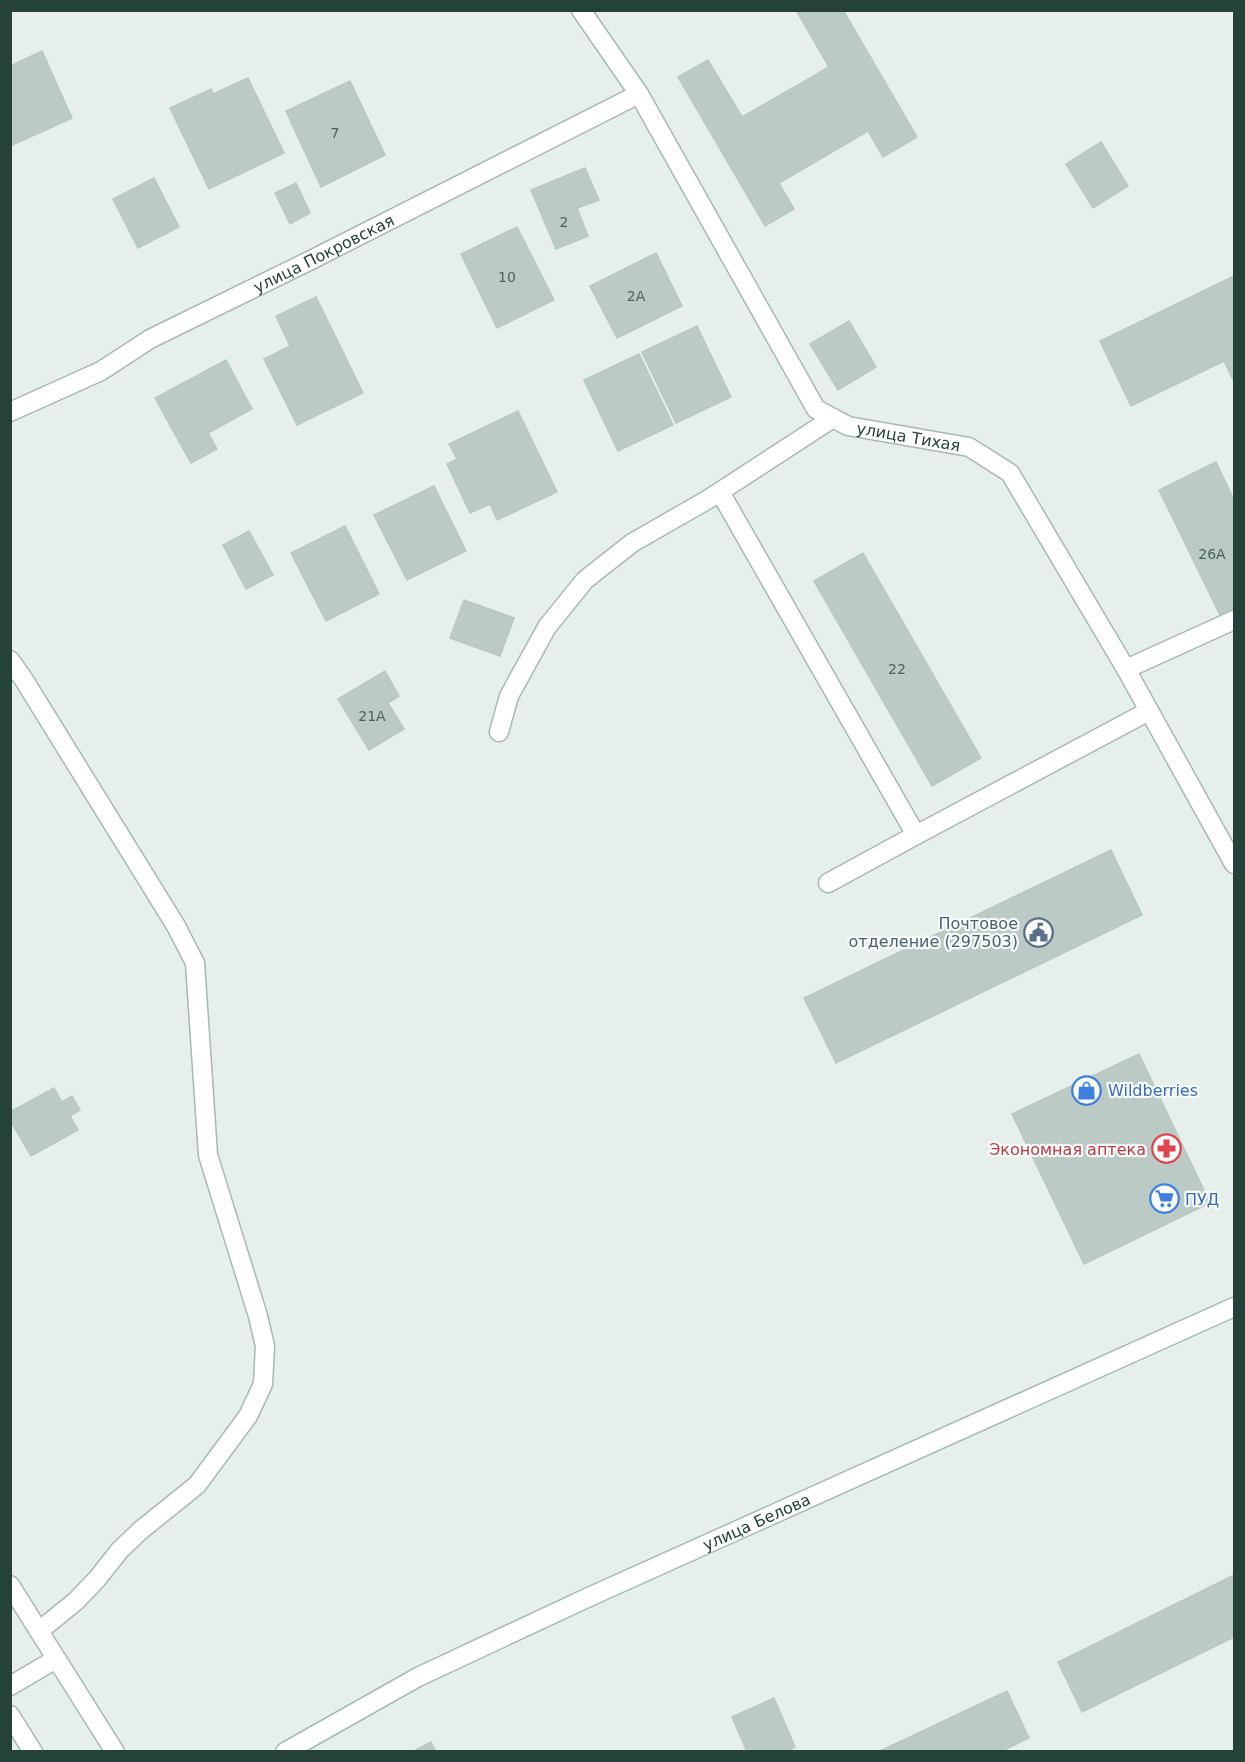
<svg xmlns="http://www.w3.org/2000/svg" width="1245" height="1762" viewBox="0 0 1245 1762" font-family="'DejaVu Sans',sans-serif">
<style>
.building{fill:#bbcac4;stroke:#b8c9c2;stroke-width:1.5}
.lines{fill:none;stroke-linecap:round;stroke-linejoin:round}
.service-casing{stroke:#a8b8b2;stroke-width:21}
.minor-casing{stroke:#a8b8b2;stroke-width:21}
.secondary-casing{stroke:#a4bbb3;stroke-width:21}
.service{stroke:#fff;stroke-width:18}
.minor{stroke:#fff;stroke-width:18}
.secondary{stroke:#fff;stroke-width:18}
.labels{text-anchor:middle;dominant-baseline:central;stroke-width:4.5;stroke-linejoin:round;paint-order:stroke}
.number-label{font-size:14px;fill:#4a645c}
.street-label{font-size:16px;fill:#24423a;stroke:#f7fbf9}
.service-label{font-size:16px;fill:#4e5e75;stroke:#f7fbf9;text-anchor:end}
.shop-label{font-size:16px;fill:#366cbe;stroke:#f7fbf9;text-anchor:start}
.health-label{font-size:16px;fill:#be3a42;stroke:#f7fbf9;text-anchor:end}
</style>
<rect width="100%" height="100%" fill="#e6efeb"/>
<g class="building">
<path d="M796 10H843L917 137 883 157 868 131 779 183 794 209 765 226 678 77 708 60 742 117 829 67Z"/>
<path d="M42 51 72 118 10 146V66Z"/>
<path d="M248 78 284 153 209 189 170 108 211 89 213 94Z"/>
<path d="M350 81 385 155 321 187 286 111Z"/>
<path d="M1101 142 1128 186 1093 208 1066 164Z"/>
<path d="M585 168 599 200 577 208 588 236 556 249 531 190Z"/>
<path d="M154 178 179 227 138 248 113 199Z"/>
<path d="M296 183 310 213 290 224 275 193Z"/>
<path d="M517 227 554 300 497 328 461 254Z"/>
<path d="M656 253 682 306 617 338 590 286Z"/>
<path d="M1234 276V382L1224 361 1131 406 1100 341Z"/>
<path d="M316 297 363 393 297 425 264 359 290 346 276 316Z"/>
<path d="M849 321 876 367 838 390 810 344Z"/>
<path d="M697 326 731 397 676 423 642 352Z"/>
<path d="M639 354 673 425 618 451 584 380Z"/>
<path d="M226 360 252 409 208 433 217 449 191 463 155 398Z"/>
<path d="M518 411 557 492 497 520 490 504 470 513 447 464 457 459 449 444Z"/>
<path d="M1216 462 1234 500V609L1220 615 1159 490Z"/>
<path d="M434 486 466 551 407 580 374 515Z"/>
<path d="M345 526 379 594 326 621 291 553Z"/>
<path d="M249 531 273 575 246 589 223 545Z"/>
<path d="M863 553 981 758 932 786 814 581Z"/>
<path d="M464 600 514 618 500 656 450 638Z"/>
<path d="M385 671 399 696 388 703 404 729 369 750 338 699Z"/>
<path d="M1111 850 1142 915 836 1063 804 998Z"/>
<path d="M1139 1054 1210 1203 1084 1264 1012 1114Z"/>
<path d="M54 1088 62 1102 72 1096 80 1110 70 1116 78 1130 31 1156 10 1120V1112Z"/>
<path d="M1234 1575V1637L1082 1712 1058 1662Z"/>
<path d="M1007 1691 1029 1738 1000 1752H878Z"/>
<path d="M774 1698 795 1747 786 1752H747L732 1717Z"/>
<path d="M431 1742 436 1752H412Z"/>
</g>
<g class="lines">
<defs>
<g id="service">
<path d="M1126 669 1234 620"/>
<path d="M10 1686 56 1659"/>
<path d="M10 1715 33 1752"/>
</g>
<g id="minor">
<path id="s1" d="M581 10 639 94 816 409 848 426 969 447 1010 473 1126 669 1234 864"/>
<path id="s2" d="M10 412 101 371 150 339 309 261 639 94"/>
<path d="M720 492 916 835 1149 711"/>
<path d="M10 660 24 680 176 926 195 963 208 1155 258 1316 265 1346 263 1384 248 1416 197 1485 141 1530 120 1550 97 1579 76 1601 39 1631"/>
<path d="M499 732 509 696 547 627 585 580 632 543 707 500 833 418"/>
<path d="M828 883 916 835"/>
<path d="M10 1585 115 1752"/>
</g>
<g id="secondary">
<path id="s3" d="M285 1752 418 1677 589 1597 1234 1307"/>
</g>
</defs>
<use href="#service" class="service-casing"/>
<use href="#minor" class="minor-casing"/>
<use href="#secondary" class="secondary-casing"/>
<use href="#service" class="service"/>
<use href="#minor" class="minor"/>
<use href="#secondary" class="secondary"/>
</g>
<defs>
<symbol id="civic-ring" viewBox="-11 -11 22 22"><circle r="9.5" fill="#f7fbf9" stroke="#5c6f8a" stroke-width="1.5"/><path d="M-.6-6.5H3V-4.5H.6V-3L4-1V1h2V6H-6V1h2V-1L-.6-3ZM-1.2 2.5V6h2.4V2.5Z" fill="#5c6f8a"/></symbol>
<symbol id="shop-ring" viewBox="-11 -11 22 22"><circle r="9.5" fill="#f7fbf9" stroke="#3f7fe0" stroke-width="1.5"/><path d="M-5-2.5h2.3a2.7 3.5 0 0 1 5.4 0H5L5.5 6h-11ZM-1.5-2.5h3a1.5 2.3 0 0 0-3 0Z" fill="#3f7fe0"/></symbol>
<symbol id="pharmacy-ring" viewBox="-11 -11 22 22"><circle r="9.5" fill="#f7fbf9" stroke="#e0444e" stroke-width="1.5"/><path d="M-2-6h4v4h4v4h-4v4h-4v-4h-4v-4h4Z" fill="#e0444e"/></symbol>
<symbol id="supermarket-ring" viewBox="-11 -11 22 22"><circle r="9.5" fill="#f7fbf9" stroke="#3f7fe0" stroke-width="1.5"/><path d="M-6-5.5h2.5l.6 2H6L4.5 2H-2.5L-4.4-4H-6ZM-1.5 3.2a1.3 1.3 0 1 0 .1 0ZM3 3.2a1.3 1.3 0 1 0 .1 0Z" fill="#3f7fe0"/></symbol>
</defs>
<g fill-rule="evenodd">
<use href="#civic-ring" x="1022" y="916" width="33" height="33"/>
<use href="#shop-ring" x="1070" y="1074" width="33" height="33"/>
<use href="#pharmacy-ring" x="1150" y="1132" width="33" height="33"/>
<use href="#supermarket-ring" x="1148" y="1182" width="33" height="33"/>
</g>
<g class="labels">
<g class="number-label">
<text x="335" y="133">7</text>
<text x="564" y="222">2</text>
<text x="507" y="277">10</text>
<text x="636" y="296">2А</text>
<text x="1212" y="554">26А</text>
<text x="897" y="669">22</text>
<text x="372" y="716">21А</text>
</g>
<g class="street-label">
<text stroke="none"><textPath href="#s2" startOffset="352">улица Покровская</textPath></text>
<text stroke="none"><textPath href="#s1" startOffset="561">улица Тихая</textPath></text>
<text stroke="none"><textPath href="#s3" startOffset="525">улица Белова</textPath></text>
</g>
<g class="service-label">
<text x="1018" y="923">Почтовое<tspan x="1018" dy="18">отделение (297503)</tspan></text>
</g>
<g class="shop-label">
<text x="1108" y="1090">Wildberries</text>
<text x="1185" y="1199">ПУД</text>
</g>
<g class="health-label">
<text x="1146" y="1149">Экономная аптека</text>
</g>
</g>
<rect width="1245" height="1762" fill="none" stroke="#24423a" stroke-width="24"/>
</svg>
